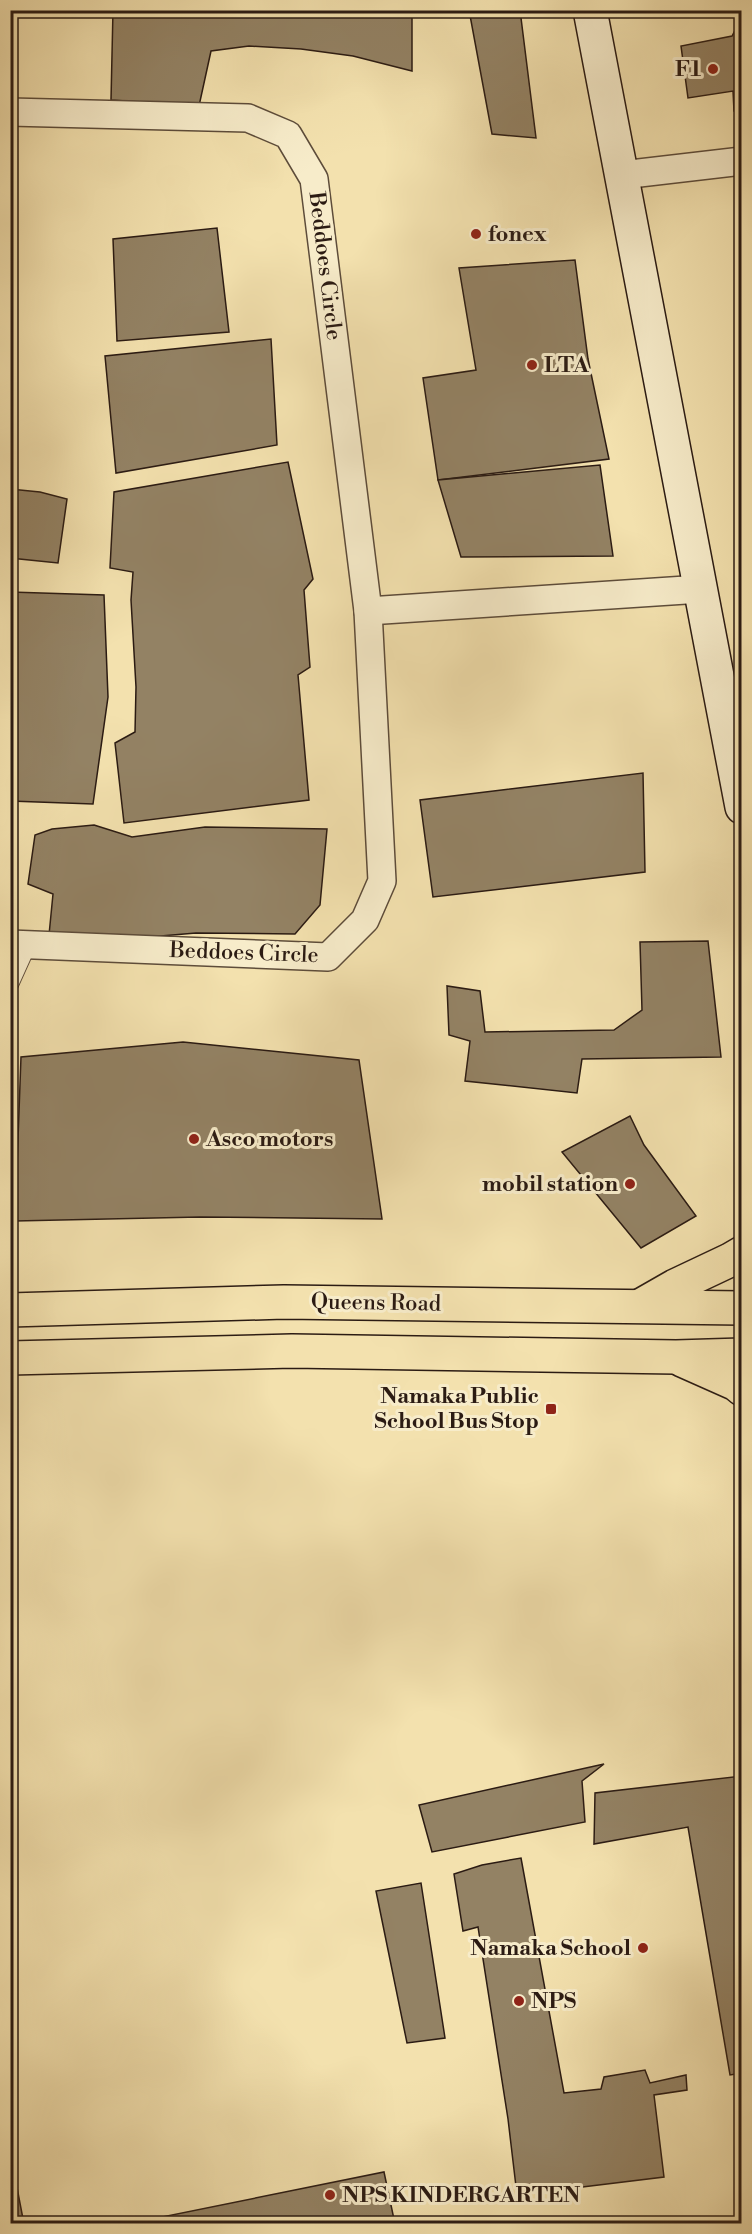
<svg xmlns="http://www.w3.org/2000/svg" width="752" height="2234" viewBox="0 0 752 2234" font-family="'Libre Bodoni',serif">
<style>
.building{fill:#938264;stroke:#2b1b13;stroke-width:1.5}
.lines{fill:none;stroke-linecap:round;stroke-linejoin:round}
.lane-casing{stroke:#5d4c3a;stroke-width:16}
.street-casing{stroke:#5d4c3a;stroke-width:30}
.secondary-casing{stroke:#2b1b13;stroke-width:36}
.primary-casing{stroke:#2b1b13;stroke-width:36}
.lane{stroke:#f7ecca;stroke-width:14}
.street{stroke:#f7ecca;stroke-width:27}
.secondary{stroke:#f7ecca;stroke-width:33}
.primary{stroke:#f3e1ae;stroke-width:33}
.poi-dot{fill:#8f2418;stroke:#f7ecca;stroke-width:2}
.labels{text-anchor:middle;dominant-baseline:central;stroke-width:6;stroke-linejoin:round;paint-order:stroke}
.poi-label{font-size:22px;font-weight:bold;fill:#2b1b13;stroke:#f7ecca;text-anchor:start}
.street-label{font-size:22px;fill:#2b1b13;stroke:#f7ecca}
</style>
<rect width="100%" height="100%" fill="#f3e1ae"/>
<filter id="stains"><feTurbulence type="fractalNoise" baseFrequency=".00333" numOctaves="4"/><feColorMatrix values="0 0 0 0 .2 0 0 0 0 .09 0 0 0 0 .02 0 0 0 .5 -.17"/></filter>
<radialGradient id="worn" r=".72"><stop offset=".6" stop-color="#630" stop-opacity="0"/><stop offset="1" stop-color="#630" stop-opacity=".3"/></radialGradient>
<g class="building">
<path d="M113 10H412V71L353 56 301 49 249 46 211 51 199 106 111 100Z"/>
<path d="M469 10H520L536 138 492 134Z"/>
<path d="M742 24V110L734 111 733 91 688 98 681 46 732 36 738 25Z"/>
<path d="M217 228 229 332 117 341 113 239Z"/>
<path d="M575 260 588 359 609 459 438 480 423 378 476 370 459 268Z"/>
<path d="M271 339 277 445 116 473 105 356Z"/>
<path d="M288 462 313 579 304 590 310 667 298 675 309 800 124 823 115 743 135 732 136 687 131 600 133 572 110 568 114 492Z"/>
<path d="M600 465 613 556 461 557 438 480Z"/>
<path d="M10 489 40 492 67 499 58 563 10 558Z"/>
<path d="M10 592 104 595 108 697 93 804 10 801Z"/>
<path d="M643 773 645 872 433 897 420 800Z"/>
<path d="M94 825 132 837 205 827 327 829 320 905 295 934 196 933 137 938 49 935 53 894 28 884 35 835 52 829Z"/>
<path d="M708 941 721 1057 582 1059 577 1093 465 1081 470 1041 449 1035 447 986 480 991 485 1032 614 1030 642 1010 640 942Z"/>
<path d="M183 1042 359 1060 382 1219 200 1217 15 1221 21 1057Z"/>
<path d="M630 1116 644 1145 696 1216 641 1248 562 1152Z"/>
<path d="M604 1764 582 1781 585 1822 432 1852 419 1805Z"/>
<path d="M742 1776V2073L730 2075 688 1827 594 1844 595 1793Z"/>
<path d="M521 1858 564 2093 601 2089 604 2077 645 2070 650 2083 686 2075 687 2090 654 2095 664 2177 517 2195 508 2119 478 1927 463 1931 454 1874 482 1865Z"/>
<path d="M421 1883 445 2038 407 2043 376 1891Z"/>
<path d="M14 2172 24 2224H10V2173Z"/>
<path d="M384 2172 395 2224H159L157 2218Z"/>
</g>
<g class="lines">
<defs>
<path id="lane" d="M10 987 29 945"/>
<g id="street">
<path d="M10 112 248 118 288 135 314 179 368 611 382 881 365 920 328 957 10 944"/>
<path d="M622 175 742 161"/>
<path d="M368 611 701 589"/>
</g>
<path id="secondary" d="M590 10 742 807"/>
<g id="primary">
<path d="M640 1306 675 1286 730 1260 742 1253"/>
<path d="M10 1310 284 1302 742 1308"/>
<path d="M10 1358 292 1351 676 1357 742 1355"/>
<path d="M682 1360 736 1384 742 1389"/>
</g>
</defs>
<use href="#lane" class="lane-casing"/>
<use href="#street" class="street-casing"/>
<use href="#secondary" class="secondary-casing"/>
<use href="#primary" class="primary-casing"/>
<use href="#lane" class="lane"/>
<use href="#street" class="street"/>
<use href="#secondary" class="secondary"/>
<use href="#primary" class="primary"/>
</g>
<g class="poi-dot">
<circle cx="713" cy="69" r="6"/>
<circle cx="476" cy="234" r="6"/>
<circle cx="532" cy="365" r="6"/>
<circle cx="194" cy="1139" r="6"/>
<circle cx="630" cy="1184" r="6"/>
<rect x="545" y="1403" width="12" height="12" rx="3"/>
<circle cx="643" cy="1948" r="6"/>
<circle cx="519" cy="2001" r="6"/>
<circle cx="330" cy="2195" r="6"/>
</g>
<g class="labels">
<g class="poi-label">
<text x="701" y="69" text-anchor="end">F1</text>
<text x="488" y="234">fonex</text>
<text x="544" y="365">LTA</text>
<text x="206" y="1139">Asco motors</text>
<text x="618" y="1184" text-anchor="end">mobil station</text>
<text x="539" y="1396" text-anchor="end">Namaka Public<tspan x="539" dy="25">School Bus Stop</tspan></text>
<text x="631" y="1948" text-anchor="end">Namaka School</text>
<text x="531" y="2001">NPS</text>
<text x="342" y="2195">NPS KINDERGARTEN</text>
</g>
<g class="street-label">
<text transform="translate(325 266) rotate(83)">Beddoes Circle</text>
<text transform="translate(244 953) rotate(2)">Beddoes Circle</text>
<text transform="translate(376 1303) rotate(1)">Queens Road</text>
</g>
</g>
<rect width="752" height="2234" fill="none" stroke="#f3e1ae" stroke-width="36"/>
<rect x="12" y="12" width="728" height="2210" fill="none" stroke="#2b1b13" stroke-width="3"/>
<rect x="18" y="18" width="716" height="2198" fill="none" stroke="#2b1b13" stroke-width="1.5"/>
<rect width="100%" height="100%" filter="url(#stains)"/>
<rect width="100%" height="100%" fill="url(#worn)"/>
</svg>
